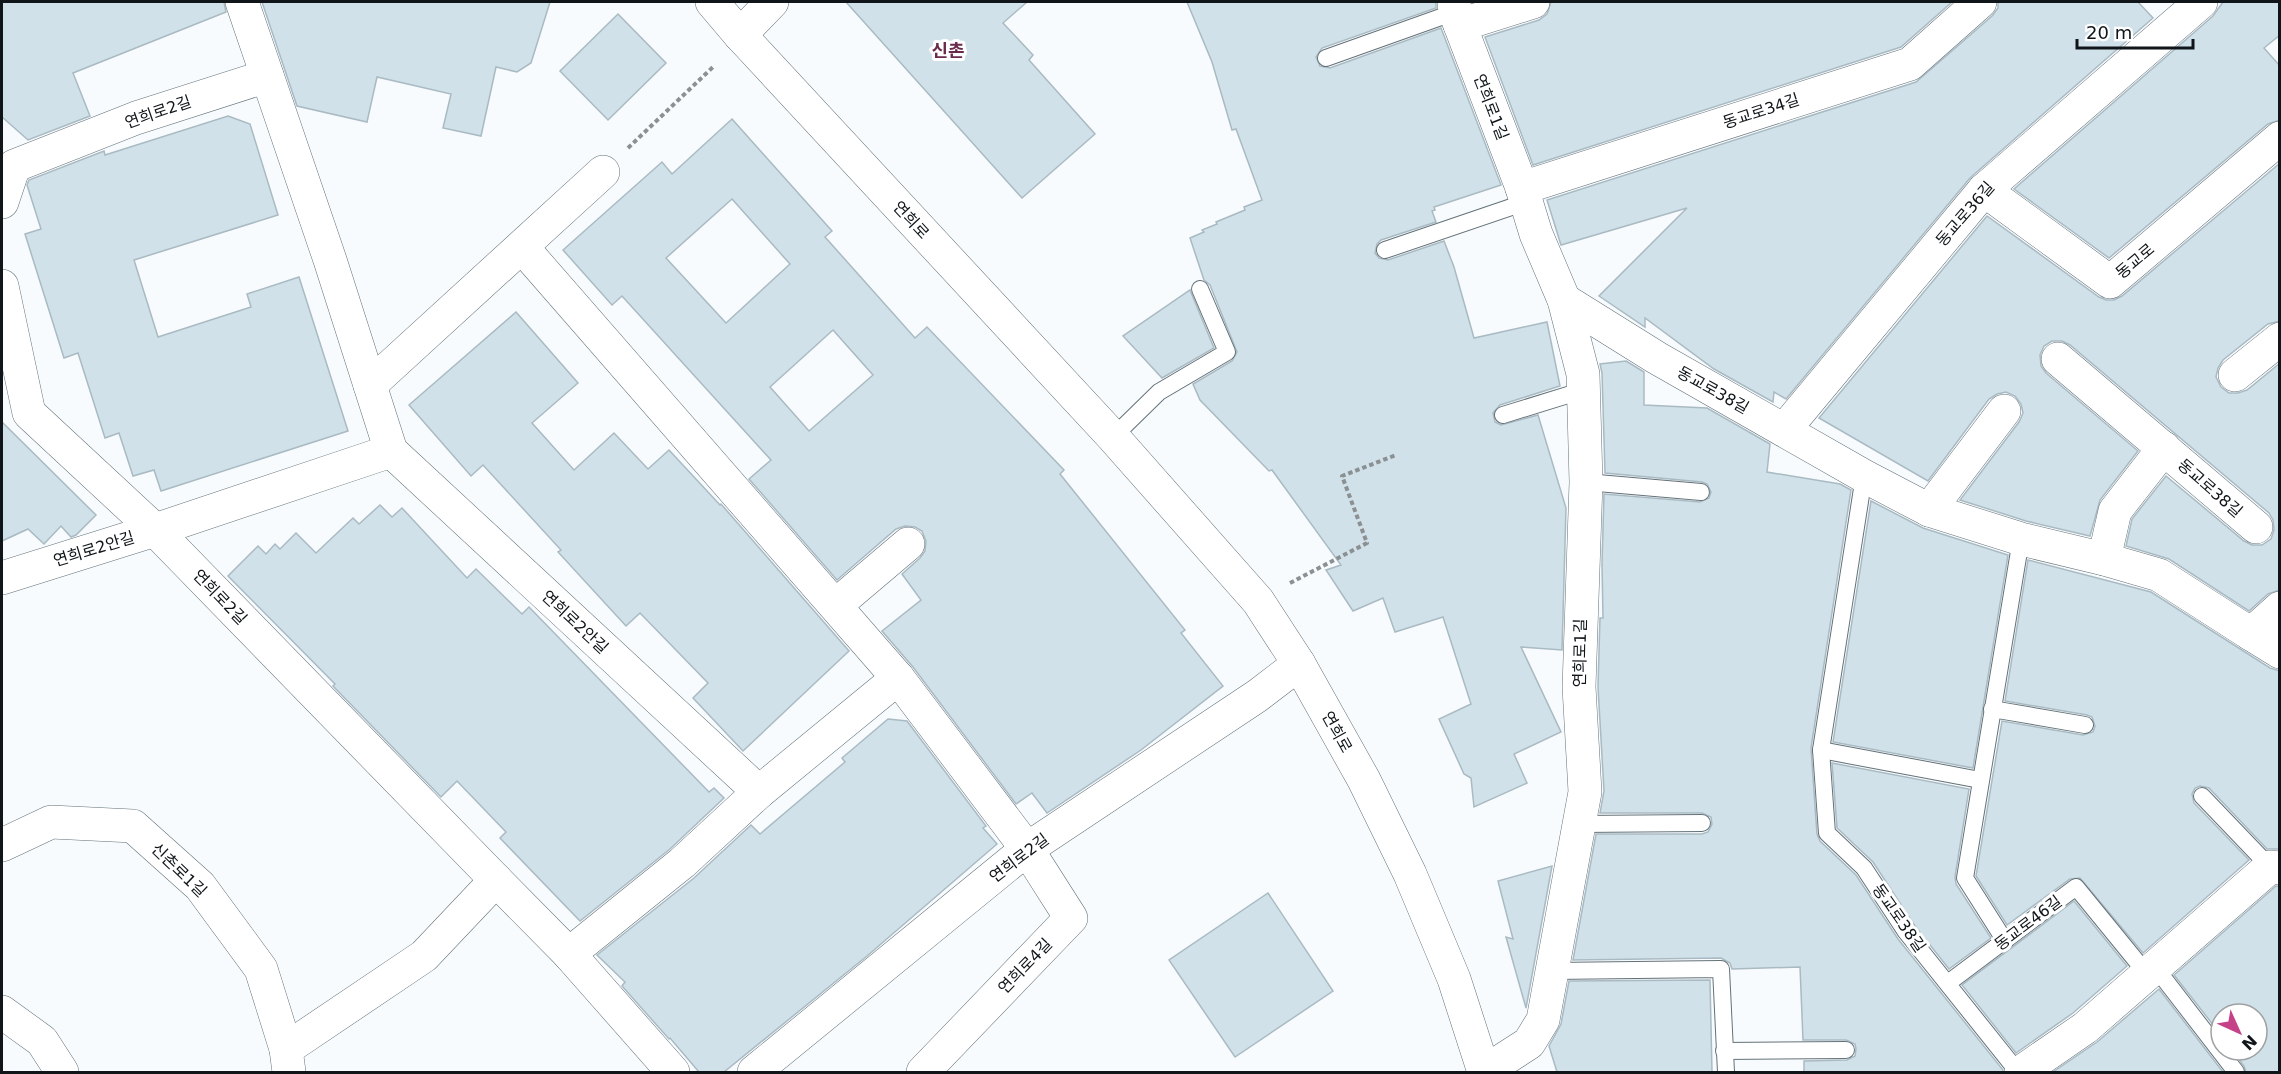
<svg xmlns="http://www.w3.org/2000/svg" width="2281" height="1074" viewBox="0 0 2281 1074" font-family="'DejaVu Sans','Noto Sans KR',sans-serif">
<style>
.building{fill:#d0e1ea;stroke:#a9bac2;stroke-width:1.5;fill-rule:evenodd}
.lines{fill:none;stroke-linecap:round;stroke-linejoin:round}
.service-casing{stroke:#637279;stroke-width:18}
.minor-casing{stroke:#637279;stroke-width:34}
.secondary-casing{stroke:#637279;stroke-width:34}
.path{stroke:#8b9092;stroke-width:4;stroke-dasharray:4.5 3;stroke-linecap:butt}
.service{stroke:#fff;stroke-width:16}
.minor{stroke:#fff;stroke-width:33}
.secondary{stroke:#fff;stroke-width:33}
.labels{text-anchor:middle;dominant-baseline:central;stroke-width:6;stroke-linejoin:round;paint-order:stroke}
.street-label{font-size:16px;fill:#0f1518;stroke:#fff}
.neighbourhood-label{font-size:18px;font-weight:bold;fill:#6a2a4b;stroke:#fff}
</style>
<rect width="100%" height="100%" fill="#f8fbfd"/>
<g class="building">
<path d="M2 2H224L226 12 73 73 90 116 28 140 2 117Z"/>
<path d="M262 2H550L531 63 517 72 496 67 481 136 443 128 451 94 377 77 367 122 297 106Z"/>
<path d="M846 2H1027L1003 23 1033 55 1029 60 1095 134 1022 198Z"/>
<path d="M1187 2H1436V8L1322 48 1316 57 1320 66 1330 68 1441 28 1501 185 1434 207 1435 210 1432 211 1436 222 1381 240 1377 244 1375 253 1379 258 1388 260 1444 241 1454 267 1474 338 1547 322 1560 386 1500 405 1493 413 1495 422 1501 425 1538 415 1566 508 1562 650 1521 647 1561 732 1514 754 1527 783 1474 807 1471 778 1464 774 1439 719 1471 704 1443 617 1395 632 1383 598 1353 611 1326 570 1341 565 1272 470 1269 471 1200 400 1193 384 1232 361 1237 352 1210 285 1204 280 1190 238 1204 232 1202 230 1217 224 1216 222 1245 210 1244 207 1262 200 1236 129 1232 130 1212 62Z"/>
<path d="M1551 2H1952L1901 47 1533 165 1485 37 1539 20 1547 14Z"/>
<path d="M1998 2H2138L2153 18 1970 178 1786 399 1774 392 1773 402 1714 369 1645 318V327L1599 296 1687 208 1561 245 1547 200 1916 82 1992 16 1998 8Z"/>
<path d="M2223 2H2280V35L2264 48 2280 66V120L2268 124 2109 258 2014 189 2213 16Z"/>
<path d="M618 14 666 63 608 120 560 71Z"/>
<path d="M228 116 250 124 278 215 134 260 158 337 251 307 247 294 299 277 348 431 161 491 154 470 133 476 119 433 105 438 78 353 64 358 25 234 41 229 27 185 29 180 104 151 105 155Z"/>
<path d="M732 119 832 231 825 237 915 338 927 327 1064 470 1060 474 1185 630 1181 633 1223 686 1141 750 1047 813 1032 793 1016 804 913 667 882 631 921 600 902 574 920 558 925 551 926 541 922 531 915 527 905 526 896 529 837 580 749 479 771 460 622 296 612 305 563 250 662 162 672 174ZM732 199 790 264 726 323 666 258ZM833 330 873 375 809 431 770 387Z"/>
<path d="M2280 163V321L2268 324 2223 360 2218 368 2216 377 2221 387 2229 393H2238L2247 390 2280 363V590L2268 594 2249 611 2169 559 2126 546 2132 519 2166 476 2244 541 2252 545H2262L2271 539 2274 530 2273 520 2269 513 2070 345 2062 341H2052L2044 346 2040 355 2041 366 2046 373 2138 451 2100 500 2090 536 2026 521 1960 500 2019 422 2023 413 2021 404 2015 396 2006 392 1997 394 1989 399 1928 481 1819 418 1987 216 2099 297 2106 300H2114L2122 296Z"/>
<path d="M1190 290 1214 348 1162 378 1123 336Z"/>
<path d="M516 312 578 383 532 423 574 470 614 433 648 469 669 450 720 505 721 504 849 651 743 751 693 698 708 683 640 613 626 626 558 552 561 550 483 465 471 476 409 405Z"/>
<path d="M1626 361 1644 372V405L1707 408 1770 444 1767 472 1840 484 1851 490 1811 748 1817 834 1820 841 1856 875 1898 939 2003 1070 2002 1072H1804V1061L1847 1060 1855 1056 1856 1049 1855 1044 1846 1040H1803L1800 967 1732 969 1730 963 1721 958 1573 960 1596 834H1702L1708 832 1712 824 1711 817 1702 813H1600L1604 791 1598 687 1600 618H1603L1602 564 1604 494 1700 502 1709 498 1711 492 1707 484 1702 482 1605 473 1602 373 1600 364Z"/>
<path d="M2 422 96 515 76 535 71 537 61 526 44 544 28 529 2 541Z"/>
<path d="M1871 501 1923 528 2008 555 1973 768 1833 742Z"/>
<path d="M380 505 392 517 402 508 467 578 476 569 522 614 529 607 709 792 714 788 724 798 670 849 580 921 500 838 506 832 457 781 441 797 333 686 335 684 228 576 258 546 266 554 275 544 280 549 296 533 316 553 353 518 359 524Z"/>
<path d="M2028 560 2151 592 2270 668 2280 671V849H2267L2209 788 2200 786 2195 788 2192 794 2194 803 2249 860 2143 953 2080 878 2070 879 2007 925 1976 876 2002 721 2083 735 2093 732 2095 726 2092 717 2087 715 2005 701Z"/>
<path d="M888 719 907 721 986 826 983 828 997 844 867 956 724 1072H699L670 1038 669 1039 622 986 625 982 597 955 694 878 751 825 760 834 845 762 842 758Z"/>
<path d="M1832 763 1969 789 1955 877 1956 884 1991 938 1949 969 1915 926 1873 862 1837 828Z"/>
<path d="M1552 866 1526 1008 1506 937 1513 939 1498 881Z"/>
<path d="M2276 886 2280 887V1072H2246L2244 1066 2232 1050H2257V1014H2221V1035L2174 975Z"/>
<path d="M1268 893 1333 991 1235 1057 1169 960Z"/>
<path d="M2074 901 2127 966 2073 1013 2016 1053 1962 985Z"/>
<path d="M1710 980 1712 1072H1557L1549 1046 1561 1024 1569 981Z"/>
<path d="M2159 989 2223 1072H2053L2097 1042Z"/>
</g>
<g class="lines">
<defs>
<g id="service">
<path d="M1326 58 1455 12"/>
<path d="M1385 250 1526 202"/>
<path d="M1503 415 1584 390"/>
<path d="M1113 437 1159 392 1227 352 1200 289"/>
<path d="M1864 476 1821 750 1827 833 1864 868 1906 932 2018 1072"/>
<path d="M1586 482 1701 492"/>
<path d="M1992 709 2085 725"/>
<path d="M1821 750 1980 780"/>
<path d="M2202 796 2270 867"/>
<path d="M1579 824 1702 823"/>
<path d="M2005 941 1965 878 2021 539"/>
<path d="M2155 967 2236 1072"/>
<path d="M1551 971 1721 969 1726 1072"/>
<path d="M1948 983 2076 887 2147 974"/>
<path d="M1724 1051 1846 1050"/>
</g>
<g id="minor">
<path d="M242 2 330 260 391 451 759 792"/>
<path d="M1454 2 1455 12 1522 188 1536 234 1564 300 1583 374 1586 482 1579 687 1585 792 1543 1020 1529 1043 1484 1072"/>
<path d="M1460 25 1533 2"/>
<path d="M740 35 772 2"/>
<path d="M1522 188 1910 64 1980 2"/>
<path d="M1984 190 2110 282 2280 138"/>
<path d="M2 202 14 166 136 118 267 76"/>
<path d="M522 247 898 678 1027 849 1071 918 923 1072"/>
<path d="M2 286 29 413 155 530 496 880 569 954 673 1072"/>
<path d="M1564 300 1657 358 1864 476 1929 510 2021 539 2104 559 2159 575 2251 634 2280 608"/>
<path d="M2058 359 2256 527"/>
<path d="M2235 375 2280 339"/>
<path d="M370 385 603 172"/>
<path d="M1784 430 1984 190 2201 2"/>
<path d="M1929 510 2004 411"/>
<path d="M2104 559 2115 511 2164 448"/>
<path d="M2 578 155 530 391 451"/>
<path d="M836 605 908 544"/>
<path d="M2251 634 2280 652"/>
<path d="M2 845 51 822 133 826 200 886 261 969 286 1049 289 1072"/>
<path d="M569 954 682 863 759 792 898 678"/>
<path d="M2 1012 42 1041 62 1072"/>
<path d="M286 1049 424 956 496 880"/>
<path d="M754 1072 1027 849 1257 696 1299 664"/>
<path d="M2021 1072 2085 1028 2270 867 2280 868"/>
</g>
<path id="secondary" d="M712 2 740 35 1113 437 1258 601 1299 664 1364 780 1410 874 1454 979 1484 1072"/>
</defs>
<use href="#service" class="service-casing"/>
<use href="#minor" class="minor-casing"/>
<use href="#secondary" class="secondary-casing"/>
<g class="path">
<path d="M628 148 714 66"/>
<path d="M1290 583 1367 543 1342 476 1396 455"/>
</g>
<use href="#service" class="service"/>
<use href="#minor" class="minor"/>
<use href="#secondary" class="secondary"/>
</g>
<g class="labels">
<g class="street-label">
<text transform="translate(1491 107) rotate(69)">연희로1길</text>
<text transform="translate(1761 111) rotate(-18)">동교로34길</text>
<text transform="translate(158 112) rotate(-19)">연희로2길</text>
<text transform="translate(1965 214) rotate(-49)">동교로36길</text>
<text transform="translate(911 220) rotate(47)">연희로</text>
<text transform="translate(2135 261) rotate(-40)">동교로</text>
<text transform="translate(1713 390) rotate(29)">동교로38길</text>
<text transform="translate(2210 488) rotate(41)">동교로38길</text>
<text transform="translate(94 549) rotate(-17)">연희로2안길</text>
<text transform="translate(220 597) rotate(46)">연희로2길</text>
<text transform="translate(575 622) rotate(43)">연희로2안길</text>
<text transform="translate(1580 653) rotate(-89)">연희로1길</text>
<text transform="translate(1337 732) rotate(61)">연희로</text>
<text transform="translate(1019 858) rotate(-37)">연희로2길</text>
<text transform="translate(179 870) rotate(44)">신촌로1길</text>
<text transform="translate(1899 918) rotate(55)">동교로38길</text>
<text transform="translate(2028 923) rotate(-37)">동교로46길</text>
<text transform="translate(1025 966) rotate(-46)">연희로4길</text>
</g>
<g class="neighbourhood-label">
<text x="948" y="50">신촌</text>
</g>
</g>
<rect width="2281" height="1074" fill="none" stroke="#0f1518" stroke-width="6"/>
<g transform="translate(2239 1032) rotate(135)"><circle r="28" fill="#ffffff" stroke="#9fa1a3" stroke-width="1.5"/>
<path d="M0-4.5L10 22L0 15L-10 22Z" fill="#c54289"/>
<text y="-9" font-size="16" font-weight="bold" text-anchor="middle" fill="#0f1518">N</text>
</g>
<path d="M2077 39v9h116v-9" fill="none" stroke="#0f1518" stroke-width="3"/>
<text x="2086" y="39" font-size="18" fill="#0f1518" stroke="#ffffff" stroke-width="4.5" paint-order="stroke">20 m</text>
</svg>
